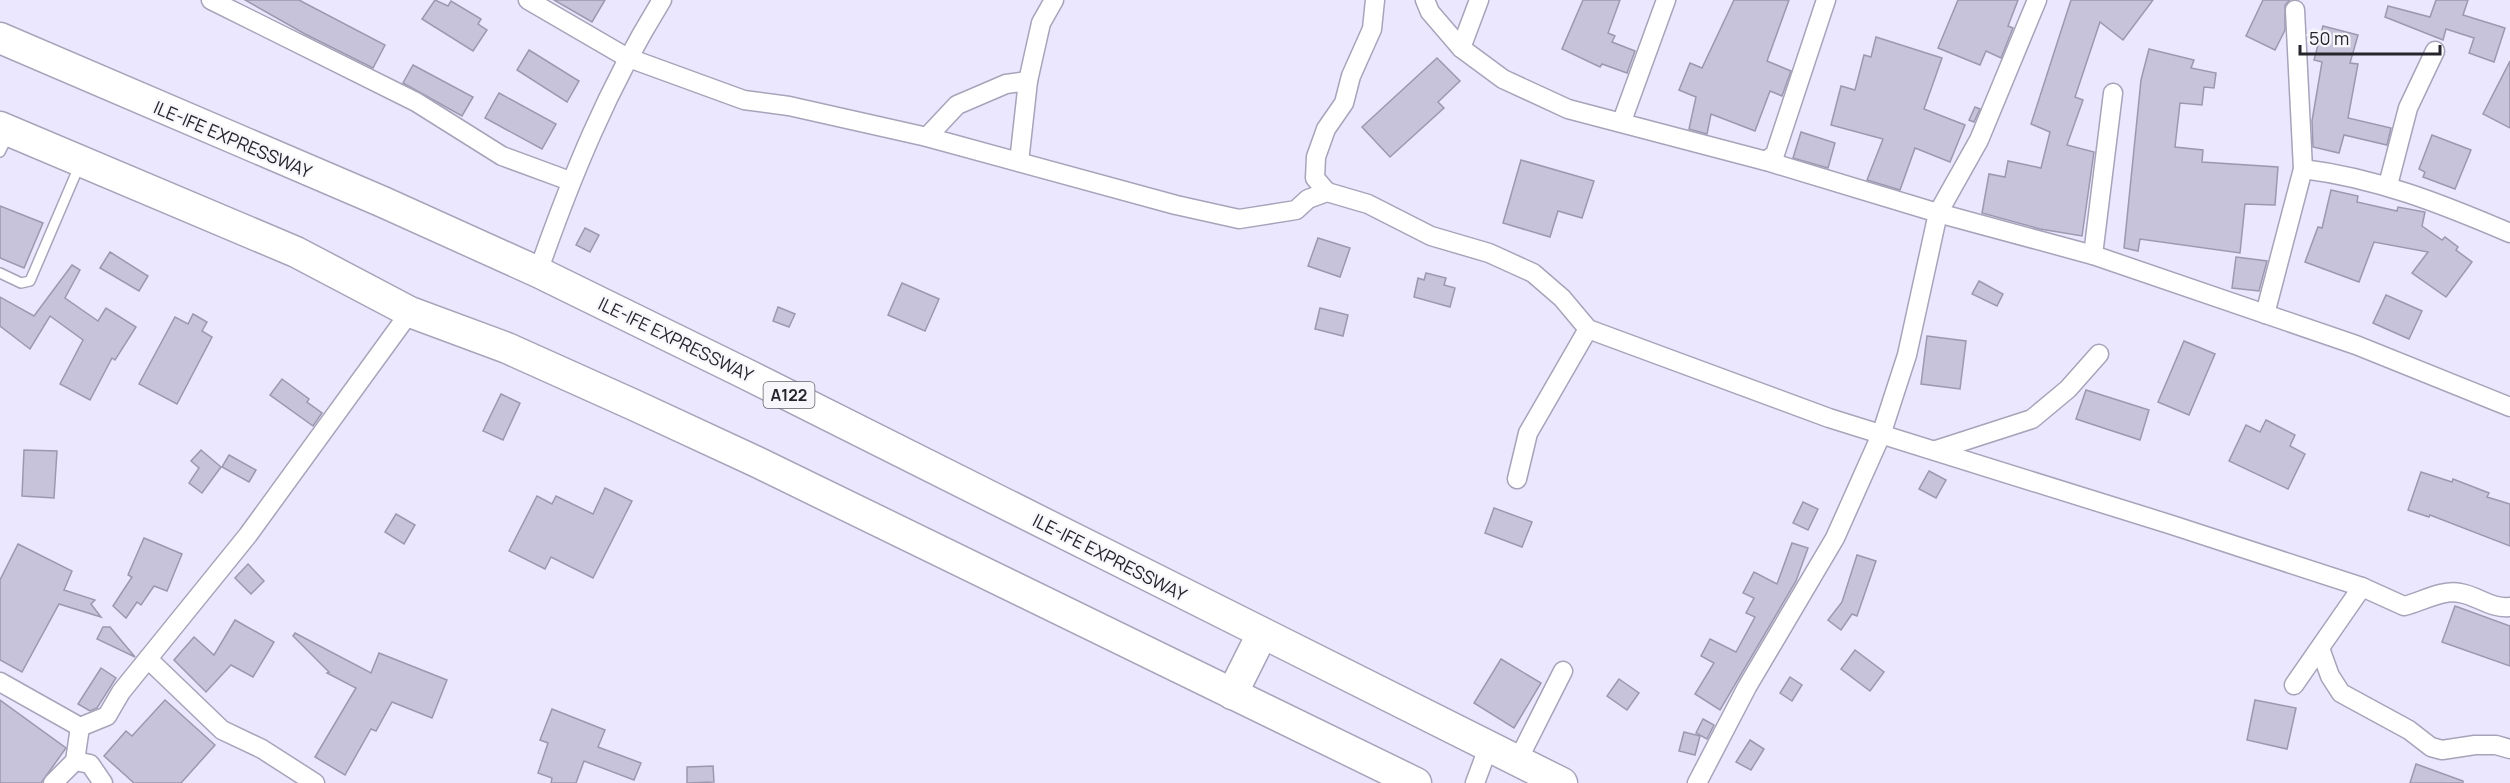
<svg xmlns="http://www.w3.org/2000/svg" width="2510" height="783" viewBox="0 0 2510 783" font-family="Manrope,sans-serif">
<style>
.building{fill:#c6c3da;stroke:#9c99af;stroke-width:1.5}
.lines{fill:none;stroke-linecap:round;stroke-linejoin:round}
.service-casing{stroke:#a7a4ba;stroke-width:12}
.minor-casing{stroke:#a7a4ba;stroke-width:21}
.trunk-casing{stroke:#a7a4ba;stroke-width:33}
.service{stroke:#fff;stroke-width:9}
.minor{stroke:#fff;stroke-width:18}
.trunk{stroke:#fff;stroke-width:30}
.labels{text-anchor:middle;dominant-baseline:central;stroke-width:4.5;stroke-linejoin:round;paint-order:stroke}
.shield{fill:#f7f7fb;stroke:#65636b;stroke-width:1.5}
.shield-label{font-size:16px;font-weight:bold;fill:#26242d}
.street-label{font-size:18px;fill:#26242d;stroke:#f7f7fb}
</style>
<rect width="100%" height="100%" fill="#eae7fe"/>
<g class="building">
<path d="M245 0H299L385 45 373 68 305 34Z"/>
<path d="M435 0 448 6 451 1 481 19 478 24 487 30 473 51 422 19Z"/>
<path d="M554 0H605L592 22Z"/>
<path d="M1583 0H1620L1608 33 1615 36 1612 42 1635 51 1627 73 1602 64 1600 67 1562 49Z"/>
<path d="M1734 0H1789L1767 61 1791 71 1782 96 1770 91 1755 131 1711 114 1707 134 1689 129 1696 97 1679 90 1690 63 1702 68Z"/>
<path d="M1958 0H2018L2008 26 2013 28 2001 58 1986 51 1980 65 1938 48Z"/>
<path d="M2071 0H2153L2123 40 2100 22 2075 97 2083 100 2067 145 2094 152 2082 236 2040 229 1982 213 1989 174 2005 177 2008 161 2041 168 2050 132 2031 124Z"/>
<path d="M2263 0H2290L2285 5V30L2275 50 2246 36Z"/>
<path d="M2436 0H2468L2463 15 2505 28 2494 62 2469 53 2474 38 2446 29 2443 40 2385 17 2388 6 2430 17Z"/>
<path d="M2323 26 2358 35 2350 63 2358 64 2348 118 2391 128 2387 145 2344 135 2339 153 2313 147 2312 121 2322 62 2314 60Z"/>
<path d="M1876 37 1942 58 1924 109 1965 125 1950 162 1915 148 1900 190 1867 180 1883 139 1831 125 1841 86 1855 90 1864 55 1871 57Z"/>
<path d="M2149 49 2194 60 2191 68 2216 73 2214 88 2204 87 2202 105 2180 103 2175 147 2203 150 2202 162 2278 167 2275 205 2245 204 2240 253 2140 239 2138 251 2124 248 2141 80Z"/>
<path d="M529 50 579 81 567 102 517 70Z"/>
<path d="M1437 58 1460 81 1438 102 1444 108 1390 157 1362 127Z"/>
<path d="M2510 61V128L2483 114Z"/>
<path d="M413 65 473 97 462 116 403 83Z"/>
<path d="M499 93 556 124 542 149 485 118Z"/>
<path d="M1975 107 1980 109 1974 122 1969 120Z"/>
<path d="M1801 132 1835 143 1828 168 1793 158Z"/>
<path d="M2432 135 2471 150 2455 189 2423 177 2425 172 2419 169Z"/>
<path d="M1521 160 1594 181 1582 218 1558 211 1550 237 1503 223Z"/>
<path d="M2331 190 2358 196 2357 202 2397 211 2398 207 2425 212 2422 226 2442 240 2445 237 2458 247 2456 250 2472 262 2446 297 2412 273 2428 252 2374 242 2359 282 2305 262 2318 227 2322 228Z"/>
<path d="M0 206 43 223 24 268 0 258Z"/>
<path d="M585 228 599 235 590 252 576 245Z"/>
<path d="M1318 238 1350 248 1340 277 1308 266Z"/>
<path d="M110 252 148 276 139 291 100 268Z"/>
<path d="M2236 257 2267 261 2259 291 2232 288Z"/>
<path d="M72 265 80 270 65 298 98 321 106 308 136 327 115 360 112 358 90 400 60 384 83 340 50 316 30 349 0 326V297L34 316Z"/>
<path d="M1426 273 1446 278 1444 285 1455 288 1450 307 1414 297 1418 278 1424 280Z"/>
<path d="M1979 281 2003 294 1997 306 1972 294Z"/>
<path d="M902 283 939 299 925 331 888 315Z"/>
<path d="M2386 295 2422 311 2409 339 2373 323Z"/>
<path d="M778 307 795 314 789 327 773 321Z"/>
<path d="M1320 308 1348 315 1343 336 1315 329Z"/>
<path d="M193 314 207 322 202 331 212 337 177 404 139 384 175 317 188 324Z"/>
<path d="M1927 336 1966 341 1960 389 1921 384Z"/>
<path d="M2184 341 2215 354 2189 415 2158 402Z"/>
<path d="M282 379 309 399 307 402 322 413 313 426 270 395Z"/>
<path d="M2086 390 2149 410 2140 440 2076 419Z"/>
<path d="M501 394 520 403 503 440 483 431Z"/>
<path d="M2266 420 2295 435 2290 446 2305 454 2288 489 2229 461 2246 425 2260 432Z"/>
<path d="M24 450 57 451 54 498 22 496Z"/>
<path d="M201 450 221 467 202 493 189 483 199 468 191 461Z"/>
<path d="M229 455 256 470 249 482 222 467Z"/>
<path d="M1929 471 1946 480 1936 498 1919 489Z"/>
<path d="M2421 472 2452 482 2453 479 2489 493 2487 497 2510 504V546L2430 515 2429 517 2408 510Z"/>
<path d="M605 488 632 501 593 578 551 557 545 569 509 551 537 496 552 504 556 496 593 514Z"/>
<path d="M1803 502 1818 509 1808 530 1793 523Z"/>
<path d="M1494 508 1532 522 1522 547 1485 533Z"/>
<path d="M396 514 415 525 404 544 385 532Z"/>
<path d="M144 538 182 554 167 591 154 586 141 605 137 602 126 618 113 606 132 577 128 575Z"/>
<path d="M1792 543 1808 548 1796 581 1720 710 1695 694 1714 663 1701 656 1710 639 1736 652 1755 617 1746 613 1754 598 1743 593 1754 572 1777 584Z"/>
<path d="M18 544 72 571 64 590 95 600 91 604 101 617 59 604 22 672 0 660V580Z"/>
<path d="M1857 555 1876 561 1857 616 1852 614 1841 630 1828 620 1842 602Z"/>
<path d="M248 564 264 581 251 594 235 578Z"/>
<path d="M2455 606 2510 626V666L2442 642Z"/>
<path d="M235 620 274 642 253 677 231 665 206 692 174 660 194 637 214 655Z"/>
<path d="M103 627H110L135 657 97 639Z"/>
<path d="M295 633 371 673 379 653 447 680 432 718 392 702 376 731 371 729 345 775 315 757 356 688 327 673 329 672 293 636Z"/>
<path d="M1855 650 1884 672 1870 691 1841 669Z"/>
<path d="M1501 659 1541 683 1514 728 1474 703Z"/>
<path d="M101 668 116 678 97 708 90 711 78 704Z"/>
<path d="M1790 677 1802 685 1792 701 1780 693Z"/>
<path d="M1619 679 1639 693 1627 710 1607 696Z"/>
<path d="M0 700 66 748 41 783H0Z"/>
<path d="M165 700 215 745 181 783H134L104 756 126 731 132 736Z"/>
<path d="M2255 700 2296 708 2287 749 2247 740Z"/>
<path d="M552 709 605 730 598 747 641 763 634 780 584 761 576 783H551L552 778 538 773 548 743 540 740Z"/>
<path d="M1703 719 1714 725 1707 739 1696 733Z"/>
<path d="M1684 732 1700 736 1695 755 1679 751Z"/>
<path d="M1750 740 1764 749 1751 770 1736 762Z"/>
<path d="M2416 764 2463 781V783H2410Z"/>
<path d="M713 766 714 782 687 783V767Z"/>
</g>
<g class="lines">
<defs>
<g id="service">
<path d="M0 152 9 134"/>
<path d="M0 273 21 283 30 281 80 164"/>
</g>
<g id="minor">
<path d="M211 0 416 102 502 156 570 181"/>
<path d="M528 0 626 57 744 100 789 106 927 137 1176 205 1239 219 1296 210 1308 199 1327 192 1368 204 1431 236 1489 253 1533 273 1562 298 1588 329 1829 418 2172 525 2362 587 2404 606C2421 602 2443 589 2460 593 2478 596 2491 609 2510 607"/>
<path d="M1425 0 1430 12 1461 48 1503 79 1568 109 1766 161 1938 213 2093 255 2356 345 2510 407"/>
<path d="M1461 48 1479 0"/>
<path d="M1028 81 1041 23 1054 0"/>
<path d="M1622 121 1666 0"/>
<path d="M927 137 957 105 1006 84 1028 81 1019 162"/>
<path d="M1766 161 1775 154 1826 0"/>
<path d="M2303 169C2377 178 2442 204 2510 233"/>
<path d="M2388 185 2408 108 2435 51"/>
<path d="M1327 192 1315 178 1316 157 1326 129 1344 103 1351 76 1372 29 1375 0"/>
<path d="M2093 255 2113 93"/>
<path d="M538 272C572 175 608 87 662 0"/>
<path d="M2265 314 2303 169 2295 10"/>
<path d="M1936 450 2032 419 2068 389 2099 354"/>
<path d="M1517 479 1528 433 1588 329"/>
<path d="M2321 651 2330 676 2341 693 2409 730 2431 747 2442 750 2475 745H2496L2510 749"/>
<path d="M148 659 222 730 262 749 315 783"/>
<path d="M0 682 80 727"/>
<path d="M2294 685 2362 587"/>
<path d="M1518 760 1563 671"/>
<path d="M75 761 80 727 107 716 121 692 248 535 410 312"/>
<path d="M53 783 75 761 90 764 103 783"/>
<path d="M1475 783 1488 748"/>
<path d="M1697 783 1747 687 1835 538 1881 435 1907 355 1938 213 1979 140 2037 0"/>
</g>
<g id="trunk">
<path d="M0 38 383 202 538 272 746 374 1562 783"/>
<path d="M0 127 296 252 410 312 507 348 634 405 757 462 1416 783"/>
<path d="M1232 694 1262 634"/>
</g>
</defs>
<use href="#service" class="service-casing"/>
<use href="#minor" class="minor-casing"/>
<use href="#trunk" class="trunk-casing"/>
<use href="#service" class="service"/>
<use href="#minor" class="minor"/>
<use href="#trunk" class="trunk"/>
</g>
<g class="labels">
<rect class="shield" x="763.5" y="382" width="51" height="26" rx="4.5"/>
<g class="shield-label">
<text x="789" y="395">A122</text>
</g>
<g class="street-label">
<text transform="translate(233 139) rotate(23)">ILE-IFE EXPRESSWAY</text>
<text transform="translate(676 339) rotate(26)">ILE-IFE EXPRESSWAY</text>
<text transform="translate(1110 557) rotate(27)">ILE-IFE EXPRESSWAY</text>
</g>
</g>
<path d="M2300 45v9h140v-9" fill="none" stroke="#26242d" stroke-width="3"/>
<text x="2309" y="45" font-size="18" fill="#26242d" stroke="#f7f7fb" stroke-width="4.5" paint-order="stroke">50 m</text>
</svg>
